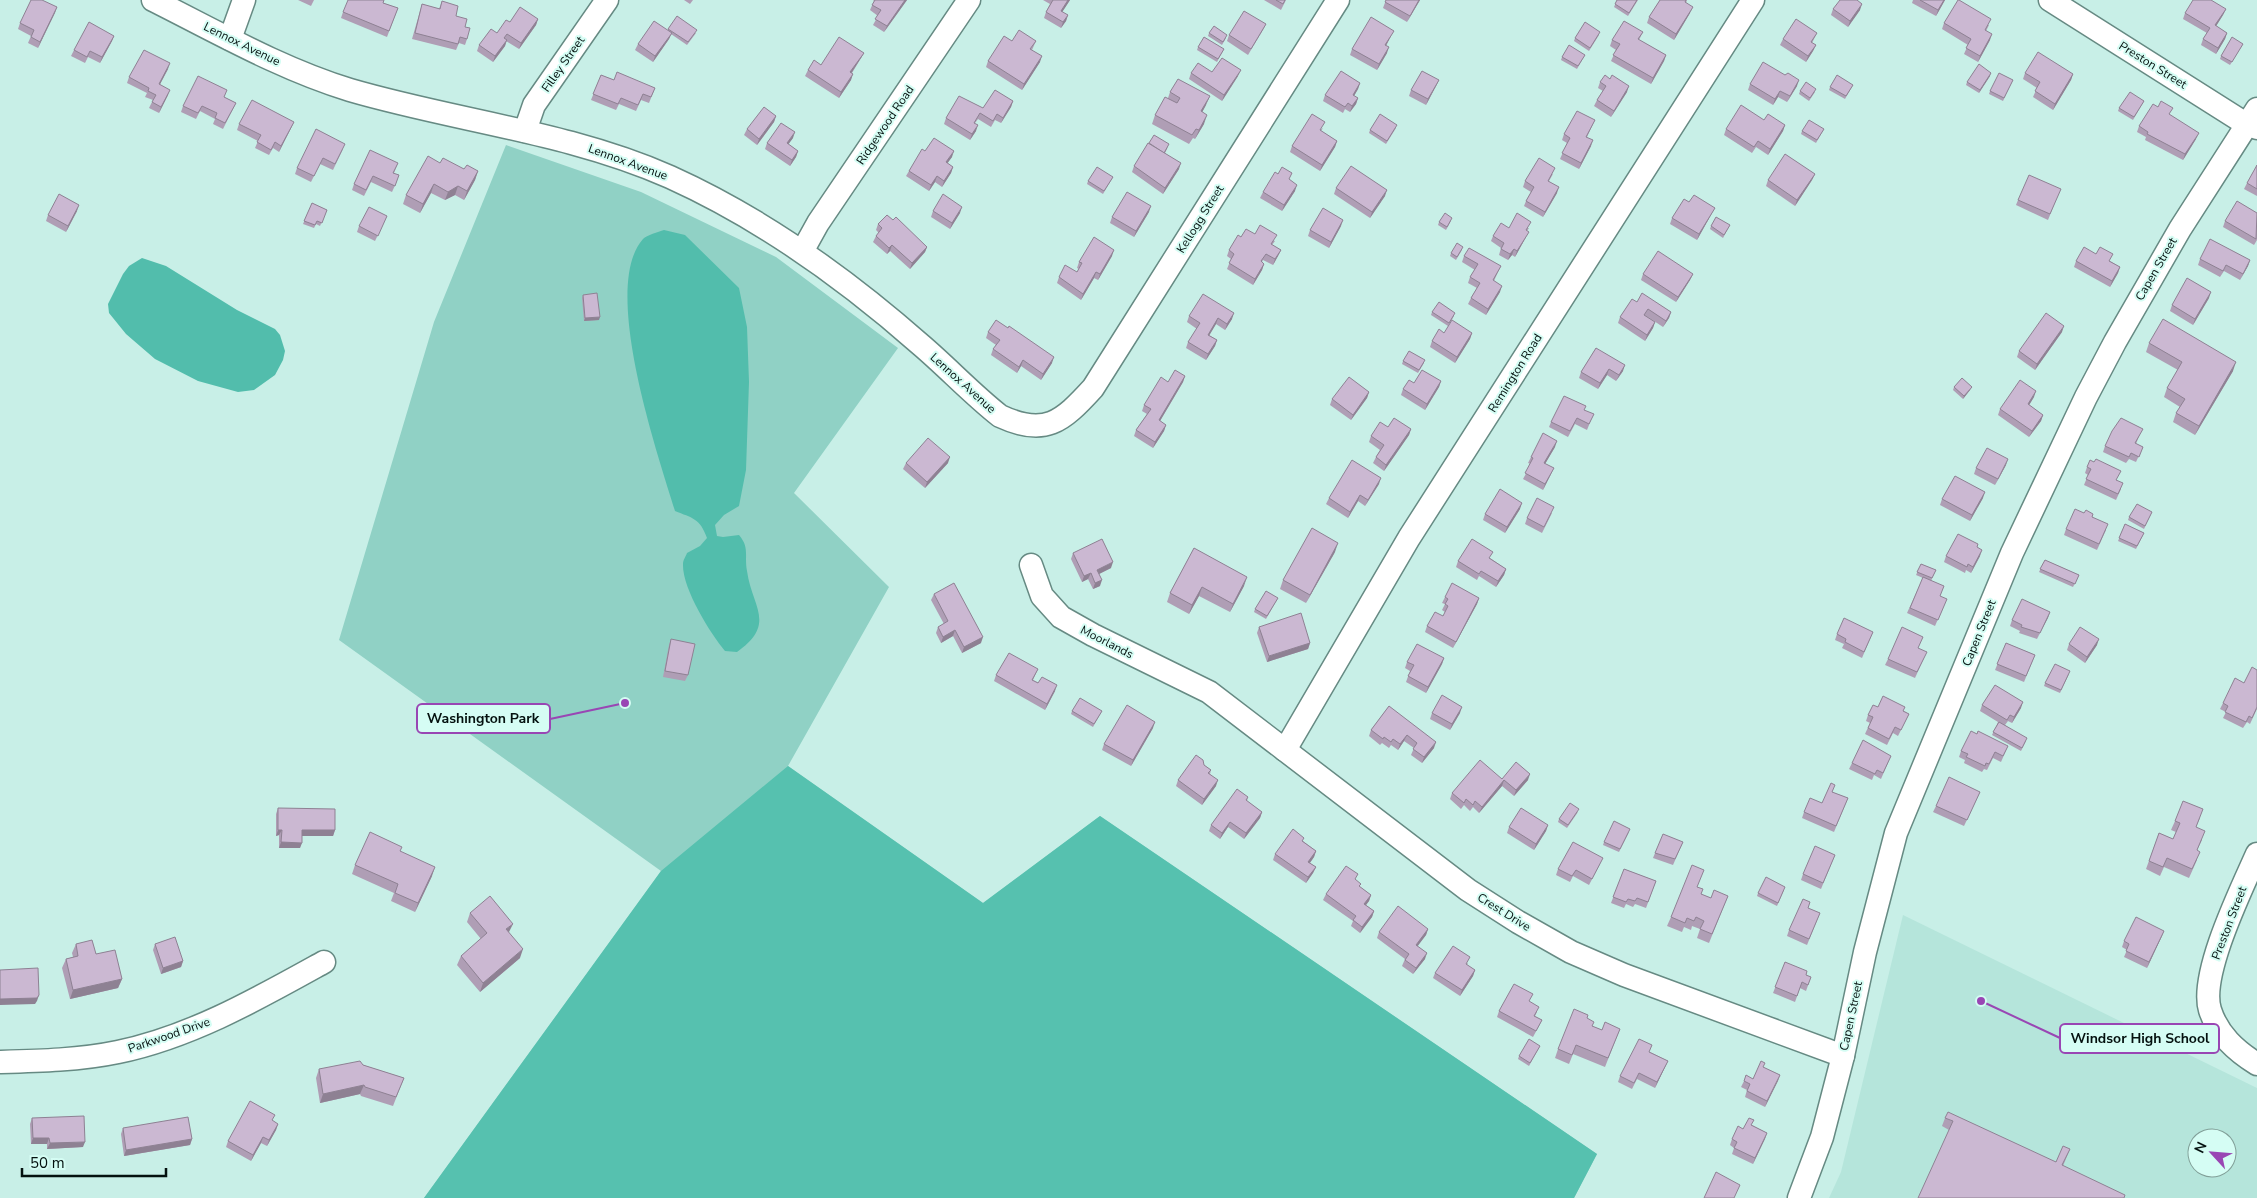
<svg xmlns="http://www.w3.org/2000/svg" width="2257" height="1198" viewBox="0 0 2257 1198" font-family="'Nunito Sans',sans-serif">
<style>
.built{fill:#b5e5db;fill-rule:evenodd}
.green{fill:#90d1c5}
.forest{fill:#56c1af}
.water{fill:#52bdac}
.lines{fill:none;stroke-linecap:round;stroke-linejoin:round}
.street-casing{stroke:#668a83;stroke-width:25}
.street{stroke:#fff;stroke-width:22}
.wall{fill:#af9eb5}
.shaded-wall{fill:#8e8193}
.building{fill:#cbb8d2;stroke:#8e8193}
.labels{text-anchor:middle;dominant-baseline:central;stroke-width:4;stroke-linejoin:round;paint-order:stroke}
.street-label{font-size:12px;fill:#04110f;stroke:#d5fdf4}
.leader{fill:none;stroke:#9946b4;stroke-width:2}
.callout-dot{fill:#9946b4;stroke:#d5fdf4;stroke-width:2}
.callout{fill:#d5fdf4;stroke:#9946b4;stroke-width:2}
.callout-label{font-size:14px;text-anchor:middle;font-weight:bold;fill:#04110f}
</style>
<rect width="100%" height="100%" fill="#c8efe7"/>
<path class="built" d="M1903 915 2257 1088V1198H1829L1841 1172ZM2197 1138H2227V1168H2197Z"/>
<path class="green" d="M506 145 641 192 776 257 898 348 794 493 889 587 788 766 983 903 1100 816 1597 1154 1574 1198H424L661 871 339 640 434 322Z"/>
<path class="forest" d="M788 766 983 903 1100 816 1597 1154 1574 1198H424L661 871Z"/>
<g class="water">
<path d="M664 230 685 235 739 288 747 327 749 382 746 470 739 506 724 515 715 525 717 536 723 537 739 535C750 548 744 555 747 571 752 607 777 624 737 652L725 651C710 633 682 588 683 564 683 560 686 556 687 553L700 546 707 538C700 518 692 518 675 511 658 455 600 287 643 239 647 235 658 232 664 230Z"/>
<path d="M142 258 166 266 237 310 275 329 280 335 285 351 283 360 275 375 254 390 238 392 198 381 155 359 126 334 109 313 108 304 123 274 129 266Z"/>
</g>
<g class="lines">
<defs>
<g id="street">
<path d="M153 0C217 32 281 69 350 90 456 121 568 132 670 177 763 219 845 278 921 345 948 368 972 394 1000 416 1045 437 1062 422 1093 388L1338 0"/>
<path d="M2050 0 2246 124 2257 128"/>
<path d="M230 39 244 0"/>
<path d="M525 131 534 105 607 0"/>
<path d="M803 250 818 223 969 0"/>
<path d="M1031 565 1042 596 1061 617 1093 635 1209 692 1468 890 1518 922 1571 952 1624 975 1843 1056"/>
<path d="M1285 750 1409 538 1753 0"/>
<path d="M2257 854C2242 888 2199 975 2210 1010 2218 1035 2236 1051 2257 1064"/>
<path d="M0 1062C39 1061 80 1060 118 1052 191 1037 259 998 324 962"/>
<path d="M1799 1198 1822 1137 1843 1056 1865 952 1896 833 2012 553 2086 397 2115 342 2180 229 2257 109"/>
</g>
</defs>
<use href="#street" class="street-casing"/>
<use href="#street" class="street"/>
</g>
<g class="wall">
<path d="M298 0H314L311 6Z"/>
<path d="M684 0H693L690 4Z"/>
<path d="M873 0H907L884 32 873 25 878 16 870 10 874 1Z"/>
<path d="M1043 0H1070L1062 12 1068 15 1066 21 1061 28 1044 18 1046 12 1050 4Z"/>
<path d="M1264 0H1286L1281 10Z"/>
<path d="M1386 0H1420L1407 22 1383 8Z"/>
<path d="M1617 0H1638L1628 16 1614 7Z"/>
<path d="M1660 0H1687L1686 3 1690 13 1674 40 1647 23 1649 17Z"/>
<path d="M1913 0H1945L1936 16 1912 3Z"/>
<path d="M442 1 465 27 467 39 465 45 459 43 456 50 412 39 422 4 439 9Z"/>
<path d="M383 3 398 8 387 37 341 18 343 12Z"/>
<path d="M57 7 38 48 28 43 31 36 18 29 20 23Z"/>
<path d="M1833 9 1860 10 1848 27 1831 15Z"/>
<path d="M2226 9 2223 15 2216 26 2227 33 2225 39 2216 54 2201 45 2203 39 2207 33 2183 19 2185 13Z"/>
<path d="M538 19 536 25 519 49 506 41 505 46 493 62 477 51 479 45 497 33 510 22Z"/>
<path d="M1944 23 1989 25 1986 31 1990 40 1978 62 1964 54 1968 45 1942 29Z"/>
<path d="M1266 24 1263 30 1248 55 1227 41 1229 35Z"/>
<path d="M668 29 696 33 687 45 671 34 669 39 653 62 635 50 638 44 668 30Z"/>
<path d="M1643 32 1639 40 1666 55 1664 61 1651 84 1611 61 1616 50 1610 46 1612 40Z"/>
<path d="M1209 33 1226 38 1222 45 1208 36Z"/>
<path d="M1817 33 1812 43 1816 45 1813 51 1806 62 1780 45 1783 39Z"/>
<path d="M1599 35 1589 51 1574 41 1575 38Z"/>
<path d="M114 36 112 41 100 63 88 57 85 63 71 56 74 50Z"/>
<path d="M1391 36 1386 46 1387 53 1377 70 1350 55 1352 49Z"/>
<path d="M1012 41H1036L1032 50 1040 62 1022 90 986 67 988 61Z"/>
<path d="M2243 44 2230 65 2220 59 2221 56Z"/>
<path d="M1198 47 1224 49 1217 62 1197 50Z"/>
<path d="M864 53 852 73 851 80 839 98 805 76 808 70 821 65Z"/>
<path d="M1585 55 1577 69 1561 60 1562 57Z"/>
<path d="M168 69 160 84 168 95 159 113 149 108 153 100 145 97 147 93 127 83 129 77Z"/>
<path d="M1212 72 1238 76 1222 101 1189 79 1191 73Z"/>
<path d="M2025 73 2073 74 2071 80 2053 110 2033 97 2037 88 2023 79Z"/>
<path d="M601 75 614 80 655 88 649 103 641 100 636 111 619 104 616 110 591 100Z"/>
<path d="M1785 75 1797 86 1787 102 1778 97 1773 105 1748 90 1750 84Z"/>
<path d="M1990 76 1979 93 1966 85 1967 82Z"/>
<path d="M1439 80 1436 86 1426 105 1409 96 1411 90Z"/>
<path d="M2013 80 2003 101 1989 94 1990 91Z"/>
<path d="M1600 82 1627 92 1611 117 1594 106 1597 100 1603 91 1598 88Z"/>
<path d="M1360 83 1358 89 1354 96 1358 98 1356 104 1350 112 1345 109 1343 113 1323 101 1325 95Z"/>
<path d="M1853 85 1845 99 1829 90 1830 87Z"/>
<path d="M1800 91 1815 92 1809 101 1799 94Z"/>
<path d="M1170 92 1206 105 1202 112 1204 124 1195 139 1193 138 1189 144 1152 124 1155 115 1168 98Z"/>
<path d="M224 97 236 103 223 129 213 124 215 119 200 111 196 119 181 112 183 106Z"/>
<path d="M1013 101 1011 107 1001 123 995 120 991 127 978 119 975 123 976 131 970 140 944 124 946 118 983 108Z"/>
<path d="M2144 101 2133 120 2118 111 2119 108Z"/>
<path d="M2170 115 2196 139 2183 160 2145 140 2146 137 2137 132 2139 126Z"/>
<path d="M776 116 774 122 757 145 744 135 747 129Z"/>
<path d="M1595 120 1587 137 1591 146 1579 169 1560 159 1567 143 1562 140 1564 134Z"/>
<path d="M1764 120 1785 125 1783 131 1768 155 1756 147 1752 153 1724 135 1726 129Z"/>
<path d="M294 122 279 152 273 148 269 155 255 148 258 141 237 130 239 124Z"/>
<path d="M1323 128 1321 131 1337 141 1335 147 1320 171 1290 152 1292 146Z"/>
<path d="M1396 128 1386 144 1369 133 1370 130Z"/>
<path d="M1824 129 1816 143 1801 134 1802 131Z"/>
<path d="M793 138 788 144 798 151 796 157 790 166 765 149 767 143Z"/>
<path d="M1168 147 1165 153 1179 169 1163 194 1132 172 1134 166Z"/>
<path d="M343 149 333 170 320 164 311 182 295 174 297 168Z"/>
<path d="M925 151 952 157 947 163 953 167 951 173 942 187 935 182 929 191 906 176 909 171Z"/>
<path d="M398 163 394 173 397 181 392 192 371 182 364 196 352 190 354 184Z"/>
<path d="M440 163 464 169 478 171 475 180 464 200 455 195 445 200 431 193 420 213 403 204 406 195Z"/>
<path d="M2257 165V196L2244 189 2247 183Z"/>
<path d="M1553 174 1549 181 1557 193 1543 217 1524 206 1526 201 1531 192 1523 187 1525 181Z"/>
<path d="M1815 174 1812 180 1795 206 1766 186 1768 180Z"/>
<path d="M1113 177 1103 194 1087 184 1088 181Z"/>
<path d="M1290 180 1295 191 1282 211 1260 198 1263 192Z"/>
<path d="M1336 188 1385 196 1370 218 1334 194Z"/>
<path d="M2058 195 2048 220 2016 205 2018 200Z"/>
<path d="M1689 202 1715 208 1712 213 1697 240 1670 224 1672 218Z"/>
<path d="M312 203 327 210 320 226 316 224 314 228 303 224Z"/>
<path d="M77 211 66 232 46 221 48 215Z"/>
<path d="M933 211 960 213 950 229 931 217Z"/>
<path d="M1149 212 1134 237 1110 223 1112 217Z"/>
<path d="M2257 213V240L2254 245 2223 227 2225 221Z"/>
<path d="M387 216 375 241 357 232 359 226Z"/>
<path d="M893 220 927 247 925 252 910 269 890 251 887 254 873 242 876 236 879 233 876 230 878 224Z"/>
<path d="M1451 221 1446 230 1438 225 1439 222Z"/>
<path d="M1730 225 1723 238 1710 229 1711 226Z"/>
<path d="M1341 226 1329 248 1308 236 1310 230Z"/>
<path d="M1509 228H1529L1527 231 1526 237 1515 257 1512 255 1508 260 1499 255 1501 248 1491 241 1493 236Z"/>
<path d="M1255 234 1275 241 1272 245 1281 250 1278 256 1273 265 1263 260 1262 262 1264 264 1262 270 1253 285 1227 269 1231 259 1227 256 1229 250 1241 237Z"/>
<path d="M1462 250 1456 260 1450 256 1451 253Z"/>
<path d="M1112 256 1098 280 1094 278 1081 300 1057 283 1059 277 1077 272 1079 269 1077 268 1079 262Z"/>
<path d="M1464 256 1501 266 1498 272 1494 281 1500 292 1486 315 1468 304 1471 298 1477 288 1468 283 1470 277 1475 270 1462 262Z"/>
<path d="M2200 259 2250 260 2248 266 2240 280 2224 271 2220 277 2198 265Z"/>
<path d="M2076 261H2110L2120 267 2118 273 2110 287 2074 267Z"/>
<path d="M1643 274H1693L1690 280 1676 302 1641 280Z"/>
<path d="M583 295 599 320 584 321 582 298Z"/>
<path d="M2209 298 2193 325 2170 311 2172 305Z"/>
<path d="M1637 302 1671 312 1669 318 1663 327 1645 315 1655 322 1653 328 1645 341 1618 323 1620 317Z"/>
<path d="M1432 312 1454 316 1448 326 1431 315Z"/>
<path d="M1189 316 1232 319 1225 330 1216 324 1209 335 1217 340 1215 346 1206 360 1186 348 1188 342 1197 329 1187 322Z"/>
<path d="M1008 328 1052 363 1041 380 1021 366 1017 373 991 355 993 349 996 345 986 338 988 332Z"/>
<path d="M2062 332 2035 370 2017 357 2019 351Z"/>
<path d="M1444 333H1472L1470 339 1455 363 1430 347 1432 341Z"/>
<path d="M2149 343 2233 371 2195 435 2173 422 2176 413 2180 407 2164 397 2167 388 2178 370 2146 352Z"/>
<path d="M1596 348 1623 371 1616 381 1607 375 1598 389 1579 378 1581 372Z"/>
<path d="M1403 361 1424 363 1418 373 1402 364Z"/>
<path d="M1185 376 1183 382 1160 421 1166 425 1164 431 1153 448 1134 436 1136 430 1147 414 1142 411 1144 405 1168 382Z"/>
<path d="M1441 381 1439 387 1425 410 1401 395 1403 389 1414 383Z"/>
<path d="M1954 387 1970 390 1963 399 1953 390Z"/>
<path d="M1369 392 1367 398 1351 420 1330 405 1332 399Z"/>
<path d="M2034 397 2029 405 2043 415 2041 421 2029 437 1998 415 2000 409Z"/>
<path d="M1584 410 1591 420 1587 430 1575 424 1568 437 1549 427 1551 422Z"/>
<path d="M1388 427 1411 429 1409 435 1384 471 1373 463 1376 457 1380 450 1369 442 1371 436Z"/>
<path d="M2140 434 2136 444 2143 447 2136 462 2129 459 2126 463 2103 452 2105 446Z"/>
<path d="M1555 447 1545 464 1551 474 1543 490 1523 479 1531 464 1528 463 1531 457Z"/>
<path d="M906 463H948L925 488 903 469Z"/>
<path d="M2006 465 1995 485 1974 474 1976 468Z"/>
<path d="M2087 467 2117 480 2121 489 2116 500 2084 485 2088 475 2085 473Z"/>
<path d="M1379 484 1365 506 1358 501 1348 518 1326 504 1329 498Z"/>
<path d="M1983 498 1970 521 1940 505 1942 499Z"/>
<path d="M1520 509 1505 533 1483 520 1485 514Z"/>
<path d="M2152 512 2144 529 2128 520 2129 517Z"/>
<path d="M1552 513 1542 533 1525 524 1527 518Z"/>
<path d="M2092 517 2106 530 2097 550 2064 535 2066 529Z"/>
<path d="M2125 524 2144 533 2136 549 2118 541Z"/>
<path d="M1977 547 1980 556 1971 573 1966 570 1965 573 1944 562 1946 556Z"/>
<path d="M1194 548 1244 586 1230 612 1199 596 1189 614 1167 602 1170 593Z"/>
<path d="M1335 552 1306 603 1280 589 1283 580Z"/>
<path d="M1073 553 1111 568 1099 574 1100 586 1093 589 1088 579 1082 582 1071 559Z"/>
<path d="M1490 558 1506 569 1504 575 1496 587 1479 576 1477 580 1456 567 1458 561Z"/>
<path d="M2045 560 2079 575 2073 587 2039 572Z"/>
<path d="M1921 564 1936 570 1931 581 1944 605 1935 626 1907 613 1923 578 1916 575Z"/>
<path d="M934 594 981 643 962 653 953 636 941 643 936 633 938 627 944 624 931 600Z"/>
<path d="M1445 597 1479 598 1477 604 1453 648 1425 632 1427 626 1443 616 1445 612 1442 610 1445 604 1442 603Z"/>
<path d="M1278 598 1266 619 1254 612 1255 609Z"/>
<path d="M2050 612 2037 639 2019 633 2020 631 2010 626 2012 620Z"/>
<path d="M1259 627 1310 643 1308 649 1267 662 1257 633Z"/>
<path d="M1873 632 1862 658 1842 648 1844 644 1835 640 1837 634Z"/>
<path d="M671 639 688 675 685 681 663 677 669 645Z"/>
<path d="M2006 643 2035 655 2024 682 1995 670Z"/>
<path d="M2069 644 2097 645 2085 663 2067 650Z"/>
<path d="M1918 648 1924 658 1915 678 1885 665 1888 659Z"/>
<path d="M1444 658 1442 664 1426 693 1406 682 1410 671 1405 668 1407 662Z"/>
<path d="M1038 669 1033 680 1055 691 1045 710 994 681 996 675Z"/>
<path d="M2069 674 2060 693 2044 686 2045 683Z"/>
<path d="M2223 703 2257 709 2250 724 2247 722 2243 728 2223 718 2226 712 2220 709Z"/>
<path d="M1982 705 2021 708 2012 723 2008 721 2005 725 2026 741 2021 751 1992 735 1998 722 1980 711Z"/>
<path d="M1389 706 1434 748 1422 763 1411 755 1414 748 1404 741 1398 750 1391 745 1389 748 1382 743 1380 745 1369 736 1371 730Z"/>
<path d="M1878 707 1904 711 1909 714 1898 736 1893 733 1887 745 1865 734 1870 723 1866 721 1868 715Z"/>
<path d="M1072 711H1102L1093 727 1071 714Z"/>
<path d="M1432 713H1460L1450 730 1430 719Z"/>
<path d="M1153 728 1131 766 1102 750 1104 744Z"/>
<path d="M1977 734 2008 746 2001 762 1993 758 1987 770 1984 769 1982 772 1964 763 1965 760 1959 757 1961 751Z"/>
<path d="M1891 756 1881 779 1874 775 1872 780 1849 769 1852 763Z"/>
<path d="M1204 765 1211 770 1210 774 1216 786 1202 805 1176 786 1178 780Z"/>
<path d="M1502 779 1528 780 1514 796 1502 786 1479 813 1473 807 1470 811 1464 805 1461 809 1450 799 1452 793Z"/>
<path d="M1832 792 1848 798 1834 832 1802 818 1804 812 1822 803Z"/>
<path d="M1980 792 1964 826 1933 812 1936 806Z"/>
<path d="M1248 797 1247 801 1262 812 1260 818 1244 839 1228 827 1220 839 1209 831 1211 825Z"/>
<path d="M278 808 335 830 333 836H302L300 848H279V835L276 836V814Z"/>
<path d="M1578 812 1567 828 1558 822 1559 819Z"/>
<path d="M2200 818 2196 827 2202 840 2197 850V860L2189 878 2164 867 2160 876 2146 869 2159 833 2173 839 2176 832 2171 830 2175 821Z"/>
<path d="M1548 825 1546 831 1534 850 1507 833 1509 827Z"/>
<path d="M1629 832 1619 852 1603 845 1604 842Z"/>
<path d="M1303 841 1316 851 1314 857 1310 863 1316 867 1313 873 1306 883 1273 860 1275 854Z"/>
<path d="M1683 842 1673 865 1653 858 1655 853Z"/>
<path d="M400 851 432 876 415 912 391 901 394 893 352 874 355 865Z"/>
<path d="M1835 855 1821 889 1801 880 1803 874Z"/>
<path d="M1600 864 1589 885 1573 876 1570 882 1556 875 1558 869Z"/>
<path d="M1624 869 1656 881 1646 908 1635 904 1633 907 1626 904 1624 908 1611 903Z"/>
<path d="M1356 880 1360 887 1371 895 1369 901 1366 905 1374 911 1372 917 1360 933 1351 926 1353 921 1323 900 1326 894Z"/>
<path d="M1697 887 1701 894 1711 898 1728 896 1709 943 1697 938 1700 929 1692 926 1691 930 1684 927 1682 932 1667 926 1671 917Z"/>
<path d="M1784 890 1777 906 1757 896 1758 893Z"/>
<path d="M1808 908 1820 913 1807 945 1787 936 1789 930Z"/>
<path d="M470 913 509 933 520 958 480 992 457 965 461 956 481 939 467 922Z"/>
<path d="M1428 929 1426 935 1417 946 1425 959 1413 974 1402 966 1405 959 1377 938 1379 932Z"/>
<path d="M2164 931 2147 968 2124 957 2127 950 2122 947 2124 941Z"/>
<path d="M76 944 96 954 122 979 118 988 70 999 62 968 66 959 73 957 72 953Z"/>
<path d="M155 944 183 961 181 967 161 974 153 950Z"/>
<path d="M1785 962 1806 975 1811 977 1806 991 1800 988 1795 1002 1773 993Z"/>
<path d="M1468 963 1467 965 1475 970 1473 976 1460 996 1433 978 1435 973Z"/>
<path d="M1530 1002 1537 1012 1535 1016 1542 1020 1539 1026 1533 1037 1497 1017 1499 1011Z"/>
<path d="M1587 1019 1592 1026 1602 1030 1620 1029 1605 1067 1573 1054 1569 1064 1555 1058 1558 1049Z"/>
<path d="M1540 1046 1529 1066 1518 1059 1519 1056Z"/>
<path d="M1650 1052 1668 1061 1655 1088 1637 1079 1632 1089 1618 1082 1620 1076Z"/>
<path d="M363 1065 404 1078 393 1106 361 1096 360 1094 320 1103 316 1078 319 1069Z"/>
<path d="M1763 1067 1780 1075 1765 1107 1745 1097 1747 1090 1741 1087 1744 1081 1753 1079Z"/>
<path d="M32 1118 83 1147 47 1149V1144H31L30 1124Z"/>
<path d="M1945 1118 2056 1162 2070 1149 2063 1166 1949 1130 1942 1126Z"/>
<path d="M278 1124 276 1130 267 1146 261 1143 251 1161 226 1147 228 1141Z"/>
<path d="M1752 1125 1767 1133 1753 1164 1732 1154 1734 1148 1730 1145 1732 1139 1743 1129Z"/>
<path d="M123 1128 192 1139 190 1145 124 1156 121 1134Z"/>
</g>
<g class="shaded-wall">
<path d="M905 0H907L884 32 887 26Z"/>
<path d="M1068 0H1070L1059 17 1061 11Z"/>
<path d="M1419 0H1420L1407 22 1410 16Z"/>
<path d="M1944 0H1945L1936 16 1938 10Z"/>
<path d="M1862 4 1860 10 1848 27 1850 21Z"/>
<path d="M57 7 55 13 38 48 40 42Z"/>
<path d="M1693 7 1690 13 1674 40 1676 34Z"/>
<path d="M2226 9 2223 15 2213 31 2215 25Z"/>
<path d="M1068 15 1066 21 1061 28 1063 22Z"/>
<path d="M538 19 536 25 519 49 521 43Z"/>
<path d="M1394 31 1391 36 1383 51 1385 45Z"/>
<path d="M672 33 669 39 653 62 655 56Z"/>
<path d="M2227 33 2225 39 2216 54 2218 48Z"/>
<path d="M1992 34 1990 40 1978 62 1980 56Z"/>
<path d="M114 36 112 41 100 63 102 57Z"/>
<path d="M507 40 505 46 493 62 495 56Z"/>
<path d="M1816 45 1813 51 1806 62 1808 56Z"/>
<path d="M1389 47 1387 53 1377 70 1379 64Z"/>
<path d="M864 53 861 58 848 78 850 72Z"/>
<path d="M1666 55 1664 61 1651 84 1653 78Z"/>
<path d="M1042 56 1040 62 1022 90 1024 84Z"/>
<path d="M170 63 168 69 157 90 159 84Z"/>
<path d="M1241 70 1238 76 1222 101 1224 95Z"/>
<path d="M1991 73 1990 76 1979 93 1980 90Z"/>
<path d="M853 74 851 80 839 98 841 92Z"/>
<path d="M2073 74 2071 80 2053 110 2055 104Z"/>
<path d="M1439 80 1436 86 1426 105 1428 99Z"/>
<path d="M1799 80 1797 86 1787 102 1790 96Z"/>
<path d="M1360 83 1358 89 1351 101 1353 95Z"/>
<path d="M1629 86 1627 92 1611 117 1614 111Z"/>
<path d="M170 90 168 95 159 113 161 107Z"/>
<path d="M1780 91 1778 97 1773 105 1775 99Z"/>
<path d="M1210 96 1206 105 1198 120 1201 111Z"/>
<path d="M1358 98 1356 104 1350 112 1352 106Z"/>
<path d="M1013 101 1011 107 1001 123 1003 118Z"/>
<path d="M1207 115 1204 124 1195 139 1199 130Z"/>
<path d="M776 116 774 122 757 145 759 139Z"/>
<path d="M294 122 279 152 281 146Z"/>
<path d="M978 125 976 131 970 140 972 134Z"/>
<path d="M1785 125 1783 131 1768 155 1770 149Z"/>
<path d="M795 132 793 138 785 149 787 143Z"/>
<path d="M2199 133 2196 139 2183 160 2185 154Z"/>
<path d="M1593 140 1591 146 1579 169 1581 163Z"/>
<path d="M1337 141 1335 147 1320 171 1322 165Z"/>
<path d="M798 151 796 157 790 166 792 160Z"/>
<path d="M954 151 952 157 944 168 946 162Z"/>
<path d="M1181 163 1179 169 1163 194 1165 188Z"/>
<path d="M953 167 951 173 942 187 944 181Z"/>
<path d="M478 171 475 180 464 200 467 191Z"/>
<path d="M1815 174 1812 180 1795 206 1797 200Z"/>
<path d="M937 176 935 182 929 191 931 185Z"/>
<path d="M434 184 431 193 420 213 423 204Z"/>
<path d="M1297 185 1295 191 1282 211 1284 205Z"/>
<path d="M458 186 455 195 445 200 448 192Z"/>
<path d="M1559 187 1557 193 1543 217 1545 212Z"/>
<path d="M1387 190 1385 196 1370 218 1372 212Z"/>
<path d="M79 205 77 211 66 232 68 226Z"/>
<path d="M1151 206 1149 212 1134 237 1136 231Z"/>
<path d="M962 207 960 213 950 229 952 223Z"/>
<path d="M1715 208 1712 213 1697 240 1699 234Z"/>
<path d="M1343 220 1341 226 1329 248 1331 242Z"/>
<path d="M1529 232 1526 237 1515 257 1517 251Z"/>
<path d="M892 245 890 251 887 254 889 248Z"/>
<path d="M927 247 925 252 910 269 912 263Z"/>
<path d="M1514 249 1512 255 1508 260 1510 254Z"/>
<path d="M1114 250 1112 256 1098 280 1100 274Z"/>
<path d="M1281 250 1278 256 1273 265 1275 259Z"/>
<path d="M2250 260 2248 266 2240 280Z"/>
<path d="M1264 264 1262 270 1253 285 1255 279Z"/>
<path d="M2120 267 2118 273 2110 287 2112 281Z"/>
<path d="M1096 272 1094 278 1081 300 1083 294Z"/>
<path d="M1693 274 1690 280 1676 302 1678 297Z"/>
<path d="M1502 286 1500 292 1486 315 1488 309Z"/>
<path d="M2211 292 2209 298 2193 325 2195 319Z"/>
<path d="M1671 312 1669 318 1663 327 1666 321Z"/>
<path d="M1234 313 1232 319 1225 330 1227 324Z"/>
<path d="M600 317 599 320 584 321 585 318Z"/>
<path d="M1218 318 1216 324 1206 341 1208 335Z"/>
<path d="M1655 322 1653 328 1645 341 1647 335Z"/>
<path d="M2064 326 2062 332 2035 370 2037 364Z"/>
<path d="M1472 333 1470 339 1455 363 1457 357Z"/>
<path d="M1217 340 1215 346 1206 360 1208 354Z"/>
<path d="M1054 357 1052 363 1041 380 1043 374Z"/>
<path d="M1023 360 1021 366 1017 373 1019 367Z"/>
<path d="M2236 362 2233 371 2195 435 2199 426Z"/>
<path d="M1625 365 1623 371 1616 381 1619 375Z"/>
<path d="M1609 369 1607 375 1598 389 1600 383Z"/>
<path d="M1185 376 1183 382 1157 426 1159 420Z"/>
<path d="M1441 381 1439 387 1425 410 1427 404Z"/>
<path d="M1972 387 1970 390 1963 399 1964 396Z"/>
<path d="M2036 391 2034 397 2026 410 2028 404Z"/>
<path d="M1369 392 1367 398 1351 420 1353 415Z"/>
<path d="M2043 415 2041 421 2029 437 2032 431Z"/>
<path d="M1166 425 1164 431 1153 448 1155 442Z"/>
<path d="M1411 429 1409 435 1384 471 1386 465Z"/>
<path d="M1557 441 1555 447 1542 469 1544 463Z"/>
<path d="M950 457 948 463 925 488 927 482Z"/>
<path d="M2008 459 2006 465 1995 485Z"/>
<path d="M1554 468 1543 490 1545 484Z"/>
<path d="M1381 478 1379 484 1365 506 1368 500Z"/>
<path d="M1985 492 1983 498 1970 521 1972 515Z"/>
<path d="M1360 495 1358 501 1348 518 1350 512Z"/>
<path d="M1522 503 1520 509 1505 533 1507 527Z"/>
<path d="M1338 543 1335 552 1306 603 1310 595Z"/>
<path d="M1982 550 1980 556 1971 573 1973 567Z"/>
<path d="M1113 562 1111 568 1095 576 1097 570Z"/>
<path d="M1506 569 1504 575 1496 587 1498 581Z"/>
<path d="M1091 573 1088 579 1082 582 1084 576Z"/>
<path d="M1247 577 1244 586 1230 612 1233 604Z"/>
<path d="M1102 580 1100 586 1093 589 1095 583Z"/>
<path d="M1202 587 1199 596 1189 614 1192 605Z"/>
<path d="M1479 598 1477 604 1453 648 1456 642Z"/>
<path d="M2050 612 2048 618 2037 639 2040 633Z"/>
<path d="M955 630 953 636 941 643 943 637Z"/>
<path d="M983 637 981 643 962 653 964 647Z"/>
<path d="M2099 639 2097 645 2085 663 2087 657Z"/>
<path d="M1310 643 1308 649 1267 662 1269 656Z"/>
<path d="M1444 658 1442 664 1426 693 1428 687Z"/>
<path d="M1057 685 1055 691 1045 710 1047 704Z"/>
<path d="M2023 702 2021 708 2012 723 2014 717Z"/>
<path d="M1462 707 1460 713 1450 730 1452 724Z"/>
<path d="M1155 722 1153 728 1131 766 1133 760Z"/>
<path d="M1407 735 1404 741 1398 750 1400 744Z"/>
<path d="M1436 742 1434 748 1422 763 1424 757Z"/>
<path d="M1530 774 1528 780 1514 796 1516 790Z"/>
<path d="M1218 780 1216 786 1202 805 1204 799Z"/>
<path d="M1504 780 1502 786 1479 813 1482 807Z"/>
<path d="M1262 812 1260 818 1244 839 1246 833Z"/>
<path d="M1230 822 1228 827 1220 839 1222 833Z"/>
<path d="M1548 825 1546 831 1534 850 1536 844Z"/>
<path d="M278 830H282L279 835 276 836Z"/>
<path d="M302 830H335L333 836H300Z"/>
<path d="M281 842 302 843 300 848H279Z"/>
<path d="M1316 851 1314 857 1306 868 1308 862Z"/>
<path d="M435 867 432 876 415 912 418 903Z"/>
<path d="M1316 867 1313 873 1306 883 1308 877Z"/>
<path d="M1371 895 1369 901 1362 910 1364 904Z"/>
<path d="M1374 911 1372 917 1360 933 1362 927Z"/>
<path d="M513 924 509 932 503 938 506 929Z"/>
<path d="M1428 929 1426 935 1414 951 1416 945Z"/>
<path d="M2164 931 2162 936 2147 968 2149 962Z"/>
<path d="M523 949 520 958 480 992 483 983Z"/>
<path d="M1427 953 1425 959 1413 974 1416 968Z"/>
<path d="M183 961 181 967 161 974 163 968Z"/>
<path d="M1475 970 1473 976 1460 996 1462 990Z"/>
<path d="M122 979 118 988 70 999 73 990Z"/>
<path d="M39 995 37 1001 35 1004 0 1005V999Z"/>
<path d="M1668 1061 1665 1067 1655 1088 1657 1082Z"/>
<path d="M1780 1075 1778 1081 1765 1107 1767 1101Z"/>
<path d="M364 1085 360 1094 320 1103 323 1094Z"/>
<path d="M278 1124 276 1130 267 1146 269 1140Z"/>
<path d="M1767 1133 1765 1139 1753 1164 1755 1158Z"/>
<path d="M263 1137 261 1143 251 1161 253 1155Z"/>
<path d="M33 1138H49L47 1144H31Z"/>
<path d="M192 1139 190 1145 124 1156 126 1150Z"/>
<path d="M85 1142 83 1147 47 1149 50 1143Z"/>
</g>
<g class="building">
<path d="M31 0H42L57 7 40 42 31 37 34 30 20 23Z"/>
<path d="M348 0H384L383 3 398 8 389 31 343 12Z"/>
<path d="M875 0H905L887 26 875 19 881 10 872 5Z"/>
<path d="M1053 0H1068L1061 11 1068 15 1063 22 1046 12Z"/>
<path d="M1276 0H1285L1283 4Z"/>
<path d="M1386 0H1419L1410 16 1385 2Z"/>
<path d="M1617 0H1637L1629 13 1615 4Z"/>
<path d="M1660 0H1686L1685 2 1693 7 1676 34 1649 17Z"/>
<path d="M1840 0H1857L1862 4 1850 21 1833 9Z"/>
<path d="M1920 0H1944L1938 10Z"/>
<path d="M1958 0H1959L1991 19 1985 30 1992 34 1980 56 1966 48 1971 39 1944 23Z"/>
<path d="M2193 0H2211L2226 9 2215 25 2227 33 2218 48 2203 39 2210 28 2185 13Z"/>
<path d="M442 1 458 6 456 16 467 19 465 27 470 28 467 39 460 37 458 44 415 33 422 4 440 9Z"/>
<path d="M520 7 538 19 521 43 507 34 504 38 507 40 495 56 479 45 491 29 497 33 506 20 510 22Z"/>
<path d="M1244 11 1266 24 1251 49 1229 35Z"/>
<path d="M677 16 697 30 688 42 668 29Z"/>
<path d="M1371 17 1394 31 1385 45 1389 47 1379 64 1352 49Z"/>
<path d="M1796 19 1817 33 1811 42 1816 45 1808 56 1783 39Z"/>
<path d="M654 21 672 33 655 56 638 44Z"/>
<path d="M1624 21 1643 32 1638 39 1666 55 1653 78 1613 55 1620 44 1612 40Z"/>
<path d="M89 22 114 36 102 57 90 51 87 57 74 50Z"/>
<path d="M1585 22 1600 32 1590 48 1575 38Z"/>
<path d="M1214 26 1227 35 1223 42 1209 33Z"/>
<path d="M1019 30 1036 41 1030 49 1042 56 1024 84 988 61 1004 36 1012 41Z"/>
<path d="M839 37 864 53 850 72 853 74 841 92 808 70 814 60 821 65Z"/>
<path d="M1204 37 1224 49 1218 59 1198 47Z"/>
<path d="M2232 37 2243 44 2232 62 2221 56Z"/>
<path d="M1569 45 1585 55 1578 66 1562 57Z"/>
<path d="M144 50 170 63 159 84 170 90 161 107 152 102 156 95 148 91 149 88 129 77Z"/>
<path d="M2038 52 2073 74 2055 104 2035 91 2040 82 2025 73Z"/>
<path d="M1222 58 1241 70 1224 95 1191 73 1198 63 1212 72Z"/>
<path d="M1763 62 1785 75 1788 73 1799 80 1790 96 1780 91 1775 99 1750 84Z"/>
<path d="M1979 64 1991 73 1980 90 1967 82Z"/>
<path d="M1341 71 1360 83 1353 95 1358 98 1352 106 1348 103 1345 107 1325 95Z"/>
<path d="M1422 71 1439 80 1428 99 1411 90Z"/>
<path d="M617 72 655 88 651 97 643 94 638 105 621 98 618 104 593 94 601 75 614 80Z"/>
<path d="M1999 73 2013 80 2004 98 1990 91Z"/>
<path d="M1605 75 1610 79 1612 75 1629 86 1614 111 1597 100 1606 86 1600 82Z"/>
<path d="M1837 75 1853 85 1846 96 1830 87Z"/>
<path d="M198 76 227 90 224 97 236 103 225 123 215 118 217 113 202 106 198 113 183 106Z"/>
<path d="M1178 79 1210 96 1201 111 1207 115 1199 130 1196 129 1192 135 1155 115 1165 97 1177 103 1180 98 1170 92Z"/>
<path d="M1806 82 1816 89 1810 98 1800 91Z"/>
<path d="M995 90 1013 101 1003 118 997 114 993 121 980 113 974 123 978 125 972 134 946 118 959 96 983 108Z"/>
<path d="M2130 92 2144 101 2134 117 2119 108Z"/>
<path d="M252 100 294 122 281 146 275 142 271 150 257 142 261 135 239 124Z"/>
<path d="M2161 101 2173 108 2169 114 2199 133 2185 154 2147 134 2148 132 2139 126 2153 104 2158 107Z"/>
<path d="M1741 105 1764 120 1768 114 1785 125 1770 149 1758 141 1754 147 1726 129Z"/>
<path d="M764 107 776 116 759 139 747 129Z"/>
<path d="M1577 111 1595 120 1586 137 1593 140 1581 163 1562 153 1570 138 1564 134Z"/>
<path d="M1312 114 1325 122 1320 130 1337 141 1322 165 1292 146Z"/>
<path d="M1380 114 1397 125 1387 141 1370 130Z"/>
<path d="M1809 120 1824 129 1817 140 1802 131Z"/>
<path d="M781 123 795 132 787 143 798 151 792 160 767 143Z"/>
<path d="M316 129 345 144 335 164 323 158 314 176 297 168Z"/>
<path d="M1154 135 1169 144 1164 153 1149 143Z"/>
<path d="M934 138 954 151 946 162 953 167 944 181 937 176 931 185 909 171 922 149 925 151Z"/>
<path d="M1148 143 1181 163 1165 188 1134 166Z"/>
<path d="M370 150 398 163 393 173 399 175 395 186 373 176 366 190 354 184Z"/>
<path d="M1785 154 1815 174 1797 200 1768 180Z"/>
<path d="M428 156 440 163 443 158 464 169 467 165 478 171 467 191 458 186 448 192 434 184 423 204 406 195Z"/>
<path d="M1539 158 1555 168 1548 181 1559 187 1545 212 1526 201 1534 187 1525 181Z"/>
<path d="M2257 165V189L2247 183Z"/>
<path d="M1351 166 1387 190 1372 212 1336 188Z"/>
<path d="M1097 167 1113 177 1104 191 1088 181Z"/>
<path d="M1282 167 1292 173 1289 179 1297 185 1284 205 1263 192 1275 172 1278 174Z"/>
<path d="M2029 175 2061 189 2050 214 2018 200Z"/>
<path d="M1127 192 1151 206 1136 231 1112 217Z"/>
<path d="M59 194 79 205 68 226 48 215Z"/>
<path d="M943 194 962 207 952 223 933 211Z"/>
<path d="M1694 195 1715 208 1699 234 1672 218 1684 199 1689 202Z"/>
<path d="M2237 201 2257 213 2256 239 2225 221Z"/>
<path d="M312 203 327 210 322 223 317 221 315 225 304 221Z"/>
<path d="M369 207 387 216 378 236 359 226Z"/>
<path d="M1323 208 1343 220 1331 242 1310 230Z"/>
<path d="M1445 213 1452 218 1447 227 1439 222Z"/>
<path d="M1517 213 1531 222 1526 230 1529 232 1517 251 1514 249 1510 254 1501 249 1504 243 1493 236 1501 223 1509 228Z"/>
<path d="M887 215 893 220 896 217 927 247 912 263 892 245 889 248 876 236 882 228 878 224Z"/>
<path d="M1716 217 1730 225 1724 235 1711 226Z"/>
<path d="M1260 225 1277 235 1271 244 1281 250 1275 259 1266 254 1261 261 1264 264 1255 279 1229 263 1234 254 1229 250 1238 235 1241 237 1246 229 1255 234Z"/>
<path d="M1094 237 1114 250 1100 274 1096 272 1083 294 1059 277 1065 265 1077 272 1082 263 1079 262Z"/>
<path d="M2210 239 2250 260 2243 274 2226 265 2223 271 2200 259Z"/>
<path d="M1457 243 1463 247 1457 257 1451 253Z"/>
<path d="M2084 247 2096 254 2100 247 2113 254 2109 261 2120 267 2112 281 2076 261Z"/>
<path d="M1469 248 1501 266 1493 280 1502 286 1488 309 1471 298 1480 283 1470 277 1478 264 1464 256Z"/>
<path d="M1658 251 1693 274 1678 297 1643 274Z"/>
<path d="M2187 278 2211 292 2195 319 2172 305Z"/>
<path d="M597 293 600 317 585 318 583 295Z"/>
<path d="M1642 293 1671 312 1666 321 1648 309 1644 315 1655 322 1647 335 1620 317 1632 299 1637 302Z"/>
<path d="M1203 294 1234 313 1227 324 1218 318 1208 335 1217 340 1208 354 1188 342 1200 323 1189 316Z"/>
<path d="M1439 302 1455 313 1449 323 1432 312Z"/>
<path d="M2046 313 2064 326 2037 364 2019 351Z"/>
<path d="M2163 319 2236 362 2199 426 2176 413 2185 399 2167 388 2182 362 2149 343Z"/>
<path d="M996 320 1008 328 1009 326 1054 357 1043 374 1023 360 1019 367 993 349 1000 340 988 332Z"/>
<path d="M1452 320 1472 333 1457 357 1432 341 1439 329 1444 333Z"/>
<path d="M1596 348 1625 365 1619 375 1609 369 1600 383 1581 372Z"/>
<path d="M1409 351 1425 360 1419 370 1403 361Z"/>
<path d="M1175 370 1185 376 1159 420 1166 425 1155 442 1136 430 1151 409 1144 405 1161 377 1168 382Z"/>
<path d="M1422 370 1441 381 1427 404 1403 389 1409 380 1414 383Z"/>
<path d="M1349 377 1369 392 1353 415 1332 399Z"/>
<path d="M1962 378 1972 387 1964 396 1954 387Z"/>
<path d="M2020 380 2036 391 2028 404 2043 415 2032 431 2000 409Z"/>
<path d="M1564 396 1586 406 1584 410 1594 414 1589 424 1577 418 1570 431 1551 422Z"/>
<path d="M1394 418 1411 429 1386 465 1376 457 1384 445 1371 436 1380 422 1388 427Z"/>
<path d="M2121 418 2143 429 2135 443 2143 447 2139 457 2131 453 2129 457 2105 446 2112 431Z"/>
<path d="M1543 433 1557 441 1544 463 1554 468 1545 484 1525 473 1533 458 1531 457Z"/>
<path d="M928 438 950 457 927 482 906 463Z"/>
<path d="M1987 448 2008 459 1998 479 1976 468Z"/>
<path d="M2096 459 2121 471 2116 480 2123 483 2118 494 2086 479 2091 469 2087 467 2090 460 2094 462Z"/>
<path d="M1352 460 1381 478 1368 500 1360 495 1350 512 1329 498Z"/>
<path d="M1955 476 1985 492 1972 515 1942 499Z"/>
<path d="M1500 489 1522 503 1507 527 1485 514Z"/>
<path d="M1537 498 1554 507 1544 527 1527 518Z"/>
<path d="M2137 504 2152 512 2145 526 2129 517Z"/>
<path d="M2075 509 2084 513 2086 510 2093 514 2092 517 2108 524 2099 544 2066 529Z"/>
<path d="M2125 524 2144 533 2137 546 2119 538Z"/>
<path d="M1312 528 1338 543 1310 595 1283 580Z"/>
<path d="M1958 534 1978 544 1977 547 1982 550 1973 567 1968 564 1967 567 1946 556Z"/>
<path d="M1102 539 1113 562 1097 570 1102 580 1095 583 1091 573 1084 576 1073 553Z"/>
<path d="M1472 539 1493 552 1489 558 1506 569 1498 581 1481 571 1479 574 1458 561Z"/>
<path d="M1194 548 1247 577 1233 604 1202 587 1192 605 1170 593Z"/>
<path d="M2045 560 2079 575 2075 584 2040 569Z"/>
<path d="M1921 564 1936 570 1932 578 1917 572Z"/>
<path d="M1923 577 1944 586 1940 596 1947 599 1938 620 1910 608Z"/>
<path d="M954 583 983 637 964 647 955 630 943 637 938 627 948 621 934 594Z"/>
<path d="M1452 583 1479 598 1456 642 1427 626 1435 612 1443 616 1448 606 1445 604 1448 599 1445 597Z"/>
<path d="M1266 591 1278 598 1267 616 1255 609Z"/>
<path d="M2022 599 2050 612 2040 633 2021 627 2022 625 2012 620Z"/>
<path d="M1301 613 1310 643 1269 656 1259 627Z"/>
<path d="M1844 618 1873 632 1864 652 1845 642 1846 639 1837 634Z"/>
<path d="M1902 627 1923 637 1918 648 1927 652 1917 672 1888 659Z"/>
<path d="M2080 627 2099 639 2087 657 2069 644Z"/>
<path d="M671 639 695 644 688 675 665 671Z"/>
<path d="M2006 643 2035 655 2026 676 1997 664Z"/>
<path d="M1417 644 1444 658 1428 687 1408 676 1414 665 1407 662Z"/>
<path d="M1009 653 1038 669 1032 680 1038 683 1042 677 1057 685 1047 704 996 675Z"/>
<path d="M2055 664 2070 671 2061 690 2045 683Z"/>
<path d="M2252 667 2257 670V707L2252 718 2249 716 2246 722 2225 712 2228 706 2223 703 2235 678 2244 683Z"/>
<path d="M1995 685 2023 702 2014 717 2010 715 2007 720 1982 705Z"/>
<path d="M1442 695 1462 707 1452 724 1432 713Z"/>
<path d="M1883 696 1905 707 1903 711 1909 714 1901 730 1895 727 1889 739 1868 728 1873 717 1868 715 1873 705 1878 707Z"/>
<path d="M1080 698 1102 711 1094 724 1072 711Z"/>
<path d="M1127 705 1155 722 1133 760 1104 744Z"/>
<path d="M1389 706 1436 742 1424 757 1413 749 1417 743 1407 735 1400 744 1393 739 1391 742 1384 737 1383 739 1371 730Z"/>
<path d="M1999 722 2027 738 2022 748 1993 732Z"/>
<path d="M1971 731 1977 734 1978 731 2008 746 2003 756 1995 752 1989 764 1986 763 1985 766 1966 757 1968 754 1961 751Z"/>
<path d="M1863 740 1891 756 1883 773 1877 770 1875 774 1852 763Z"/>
<path d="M1196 755 1203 760 1204 765 1211 770 1208 773 1218 780 1204 799 1178 780Z"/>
<path d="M1480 760 1502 779 1516 762 1530 774 1516 790 1504 780 1482 807 1475 801 1473 805 1466 799 1464 803 1452 793Z"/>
<path d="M1949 777 1980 792 1967 820 1936 806Z"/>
<path d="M1831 783 1835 785 1832 792 1848 798 1836 826 1804 812 1810 798 1822 803Z"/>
<path d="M1237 789 1248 797 1246 800 1262 812 1246 833 1230 822 1222 833 1211 825Z"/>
<path d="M2183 801 2203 809 2196 827 2205 831 2197 850 2200 852 2192 869 2167 858 2163 867 2149 861 2159 833 2173 839 2180 823 2175 821Z"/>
<path d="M1570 803 1579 809 1568 825 1559 819Z"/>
<path d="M278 808 335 809V830H302V843L281 842 282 830H278Z"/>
<path d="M1521 808 1548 825 1536 844 1509 827Z"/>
<path d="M1614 821 1630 829 1620 849 1604 842Z"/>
<path d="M1293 829 1304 838 1302 841 1316 851 1308 862 1316 867 1308 877 1275 854Z"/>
<path d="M370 832 402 847 400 851 435 867 418 903 395 893 398 884 355 865Z"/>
<path d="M1663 834 1683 842 1675 859 1655 853Z"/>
<path d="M1573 842 1603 858 1592 879 1576 870 1572 876 1558 869Z"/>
<path d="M1815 846 1835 855 1823 883 1803 874Z"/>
<path d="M1692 865 1704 870 1697 887 1703 889 1701 894 1711 898 1714 890 1728 896 1712 934 1700 929 1704 921 1696 917 1694 921 1687 918 1685 923 1671 917Z"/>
<path d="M1346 866 1358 874 1355 879 1361 884 1359 886 1371 895 1364 904 1374 911 1362 927 1353 920 1356 916 1326 894Z"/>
<path d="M1624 869 1656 881 1648 902 1637 898 1635 901 1628 899 1626 902 1613 897Z"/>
<path d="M1766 877 1785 887 1778 903 1758 893Z"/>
<path d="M490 896 513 924 506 929 523 949 483 983 461 956 487 933 470 913Z"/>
<path d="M1803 899 1810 902 1808 908 1820 913 1809 939 1789 930Z"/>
<path d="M1398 906 1428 929 1416 945 1427 953 1416 968 1405 960 1409 954 1379 932Z"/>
<path d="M2136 917 2164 931 2149 962 2126 951 2129 944 2124 941Z"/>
<path d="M175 937 183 961 163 968 155 944Z"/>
<path d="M92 940 96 954 115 950 122 979 73 990 66 959 78 956 76 944Z"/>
<path d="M1453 946 1470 957 1466 964 1475 970 1462 990 1435 973Z"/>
<path d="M1785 962 1807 971 1806 975 1811 977 1808 985 1802 982 1797 996 1775 987Z"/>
<path d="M38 968 39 995 37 998 0 999V970Z"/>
<path d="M1514 984 1533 994 1529 1001 1539 1007 1534 1016 1542 1020 1536 1031 1499 1011Z"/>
<path d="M1574 1009 1588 1015 1587 1018 1594 1022 1592 1026 1602 1030 1605 1022 1620 1029 1608 1058 1576 1045 1572 1055 1558 1049Z"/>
<path d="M1529 1039 1540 1046 1530 1063 1519 1056Z"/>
<path d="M1639 1039 1652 1045 1649 1052 1668 1061 1657 1082 1639 1073 1634 1083 1620 1076Z"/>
<path d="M360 1061 363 1065 404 1078 396 1097 365 1087 364 1085 323 1094 319 1069Z"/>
<path d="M1761 1061 1765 1063 1763 1067 1780 1075 1767 1101 1747 1091 1750 1084 1744 1081 1746 1075 1753 1079Z"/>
<path d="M250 1101 275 1115 272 1120 278 1124 269 1140 263 1137 253 1155 228 1141Z"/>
<path d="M1948 1112 2056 1162 2063 1146 2070 1149 2062 1165 2125 1195 2124 1198H1918L1953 1121 1945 1118Z"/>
<path d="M84 1116 85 1142 50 1143 49 1138H33L32 1118Z"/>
<path d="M188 1117 192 1139 126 1150 123 1128Z"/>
<path d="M1749 1118 1754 1120 1751 1125 1767 1133 1755 1158 1734 1148 1737 1142 1732 1139 1738 1126 1743 1129Z"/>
<path d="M1716 1172 1740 1185 1734 1198H1704Z"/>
</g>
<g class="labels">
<g class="street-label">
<text transform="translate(242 44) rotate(26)">Lennox Avenue</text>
<text transform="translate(563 64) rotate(-55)">Filley Street</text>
<text transform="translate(2153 65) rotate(32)">Preston Street</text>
<text transform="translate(885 125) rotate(-56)">Ridgewood Road</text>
<text transform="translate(628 162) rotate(20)">Lennox Avenue</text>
<text transform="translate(1200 219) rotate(-58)">Kellogg Street</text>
<text transform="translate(2156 269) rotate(-60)">Capen Street</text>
<text transform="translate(1515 373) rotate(-58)">Remington Road</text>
<text transform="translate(963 383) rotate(42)">Lennox Avenue</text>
<text transform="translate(1979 633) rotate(-68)">Capen Street</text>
<text transform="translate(1107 642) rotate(27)">Moorlands</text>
<text transform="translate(1504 912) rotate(32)">Crest Drive</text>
<text transform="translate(2229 923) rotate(-69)">Preston Street</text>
<text transform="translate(1851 1016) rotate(-78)">Capen Street</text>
<text transform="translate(169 1035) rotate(-19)">Parkwood Drive</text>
</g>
</g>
<path class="leader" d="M625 703L550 719M1981 1001L2060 1038"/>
<g class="callout-dot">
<circle cx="625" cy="703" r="5"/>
<circle cx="1981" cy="1001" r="5"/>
</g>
<g class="callout">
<rect x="417" y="704" width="133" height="29" rx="5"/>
<rect x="2060" y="1024" width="159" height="29" rx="5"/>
</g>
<g class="callout-label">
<text x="483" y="723">Washington Park</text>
<text x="2140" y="1043">Windsor High School</text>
</g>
<g transform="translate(2212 1153) rotate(296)"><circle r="24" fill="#d5fdf4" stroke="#819f98"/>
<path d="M0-4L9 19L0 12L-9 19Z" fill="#9946b4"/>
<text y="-8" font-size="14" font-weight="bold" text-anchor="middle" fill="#04110f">N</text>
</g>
<path d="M22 1168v8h144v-8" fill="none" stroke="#04110f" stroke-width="2.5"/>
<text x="30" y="1168" font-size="15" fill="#04110f" stroke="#d5fdf4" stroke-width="4" paint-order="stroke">50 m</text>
</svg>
